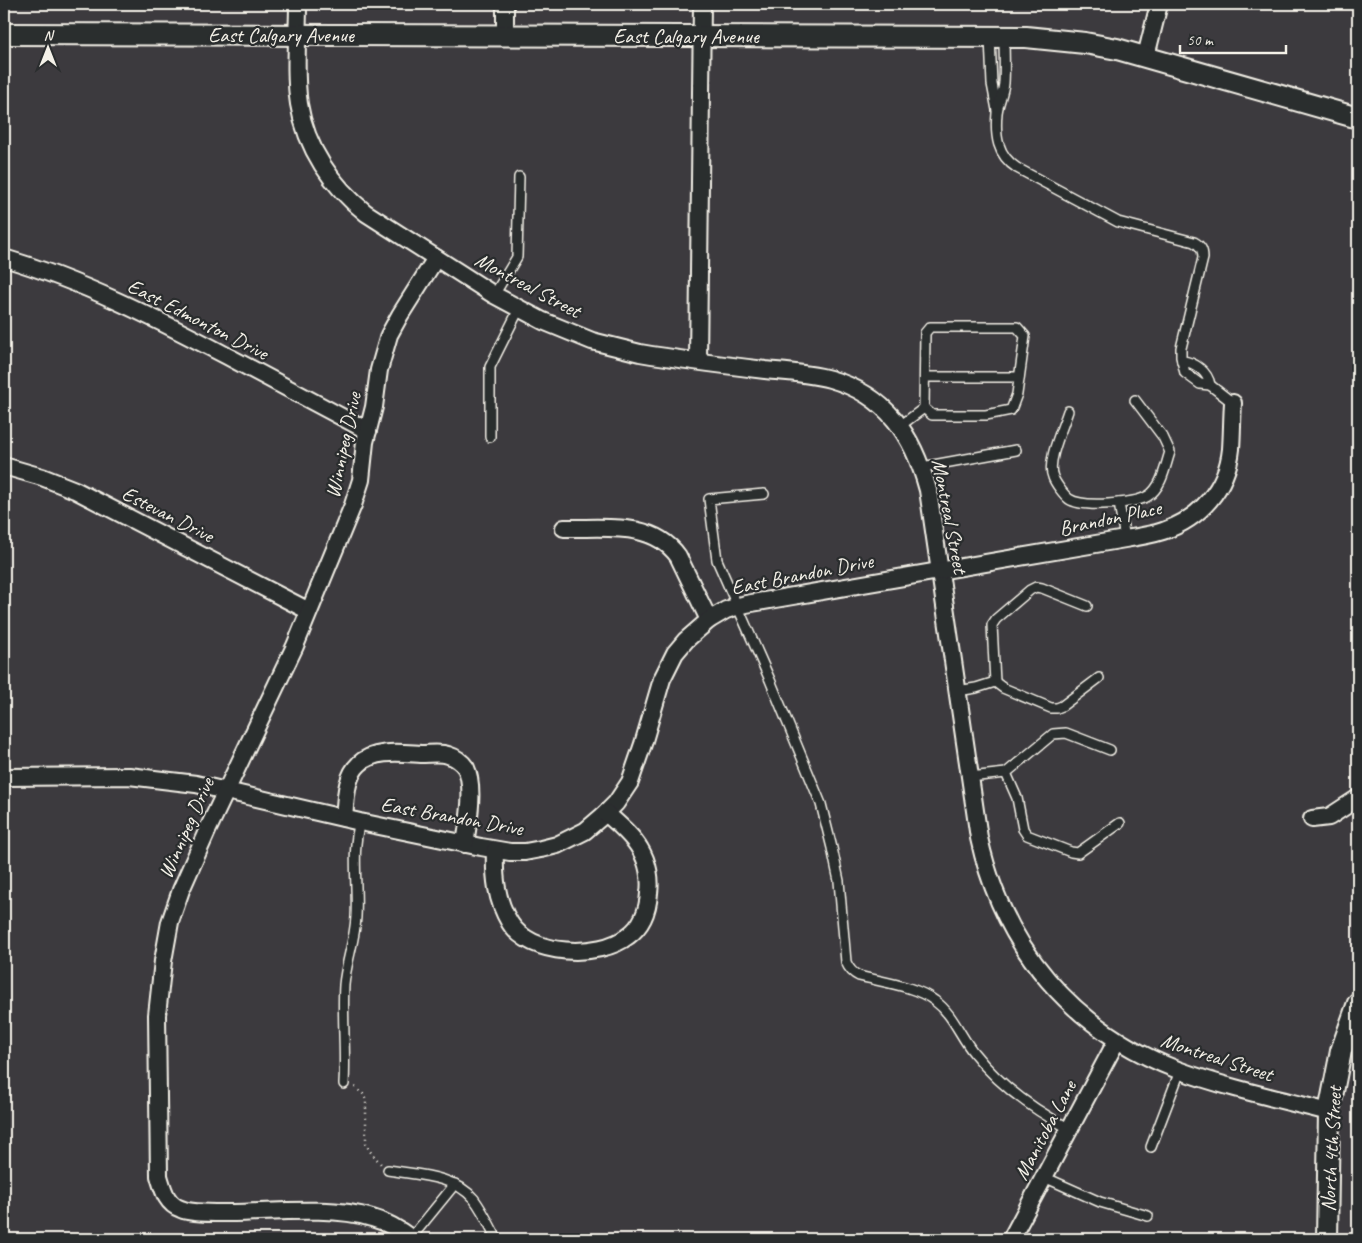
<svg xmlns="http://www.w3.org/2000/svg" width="1362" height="1243" viewBox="0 0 1362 1243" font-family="Caveat,sans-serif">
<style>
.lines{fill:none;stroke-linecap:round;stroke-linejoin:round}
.service-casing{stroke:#f4f1e8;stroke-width:12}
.minor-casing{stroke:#f4f1e8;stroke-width:20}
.tertiary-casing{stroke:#f4f1e8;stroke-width:24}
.path{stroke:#f4f1e8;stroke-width:2.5;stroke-dasharray:1 4;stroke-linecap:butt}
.service{stroke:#2a2d2e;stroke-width:9}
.minor{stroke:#2a2d2e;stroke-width:16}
.tertiary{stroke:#2a2d2e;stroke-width:20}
.labels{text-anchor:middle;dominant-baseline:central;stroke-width:4.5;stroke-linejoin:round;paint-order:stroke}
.street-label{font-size:21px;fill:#f4f1e8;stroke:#2a2d2e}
</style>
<rect width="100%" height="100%" fill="#3c3a3e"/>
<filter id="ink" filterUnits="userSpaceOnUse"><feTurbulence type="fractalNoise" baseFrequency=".02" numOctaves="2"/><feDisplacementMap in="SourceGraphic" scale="10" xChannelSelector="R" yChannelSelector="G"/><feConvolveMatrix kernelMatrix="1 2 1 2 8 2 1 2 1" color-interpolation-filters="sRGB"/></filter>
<g filter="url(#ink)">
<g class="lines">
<defs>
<g id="service">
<path d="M990 37 992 84 997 110"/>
<path d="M1004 37C1004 52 1005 68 1004 83 1003 94 998 103 997 113 995 136 997 155 1017 168L1118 222 1194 242C1201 246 1203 250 1203 258L1181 348V357L1185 373 1200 384 1210 385 1233 403"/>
<path d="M494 295 517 257 519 177"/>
<path d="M930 327H1017L1025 336 1017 394 1011 410 986 415H932L924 408 925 333Z"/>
<path d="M1182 361C1195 362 1208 372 1210 385"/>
<path d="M925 377H1019"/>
<path d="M1068 411C1063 427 1046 462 1053 477 1055 483 1064 495 1069 499 1082 508 1134 504 1148 496 1162 487 1165 467 1170 452L1163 437 1135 400"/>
<path d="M900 426 924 408"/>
<path d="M490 437V367L519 309"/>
<path d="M922 467 1016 450"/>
<path d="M764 494 709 499 717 560 770 680 821 804 832 848 839 881 846 962C849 969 852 973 859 976 882 982 916 986 935 1001 953 1014 960 1036 974 1053 999 1085 1034 1110 1070 1129"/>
<path d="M1119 503 1125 539"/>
<path d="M995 682 992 625 996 619 1030 590 1036 587 1042 588 1087 606"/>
<path d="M957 691 976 688 995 682 1003 688 1051 708H1057L1062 706 1099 678"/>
<path d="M1006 773 1017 798 1023 829 1027 835 1071 852 1078 853 1120 823"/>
<path d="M970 777 1006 773 1053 734 1066 733 1110 750"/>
<path d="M344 1084C346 1051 342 1018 344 985 346 962 355 940 356 917 358 885 351 853 360 822"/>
<path d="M1151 1147 1180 1071"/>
<path d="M388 1170C417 1175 454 1175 474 1199 483 1211 490 1226 497 1239"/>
<path d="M1044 1177 1100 1202 1148 1216"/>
<path d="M411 1238 455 1184"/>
</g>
<g id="minor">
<path d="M298 4C298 36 294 72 299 104 306 148 332 186 366 213L494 295 543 321 592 341 640 353C682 360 723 365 765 370 787 372 809 373 830 379 887 395 913 435 928 490L979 838C1003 948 1073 1030 1178 1070 1227 1088 1279 1099 1329 1112"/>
<path d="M505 4V35"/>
<path d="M1146 56 1159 4"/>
<path d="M4 258C82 281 155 318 227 356 274 381 321 406 368 431"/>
<path d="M698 361 702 4"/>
<path d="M4 466 42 477 75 490 309 611"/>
<path d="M564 528C603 529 652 520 678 556L709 620"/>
<path d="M4 777 129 776 196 784 360 822 481 847 510 852H525L541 849 557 845 585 831 606 813 616 803 630 782 643 744 662 679 675 653 686 640 709 620 726 610 746 604 1125 539C1138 537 1151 535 1163 531 1200 519 1227 488 1231 449 1232 434 1232 418 1233 403"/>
<path d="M344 818C346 800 345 777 359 764 374 749 402 753 421 754 430 754 440 752 448 755 455 757 462 762 466 768 475 787 468 824 465 844"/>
<path d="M1312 819 1329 817 1358 798"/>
<path d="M495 850C494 876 496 900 510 923 530 956 599 959 628 936 642 926 648 910 649 893 651 879 648 862 640 849 632 835 618 824 606 813"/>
<path d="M412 1239C400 1230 387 1222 372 1218 334 1206 275 1212 234 1213 222 1213 191 1214 181 1209 166 1204 163 1189 159 1176L157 1015 163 961 170 922 181 890 208 829 295 646 353 505 361 480 365 442 374 407 379 370 389 335 400 315 436 258"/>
<path d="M1011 1239 1117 1040"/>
</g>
<g id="tertiary">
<path d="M4 34 1026 37 1085 43 1117 49 1358 118"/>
<path d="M1327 1239 1329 1112 1341 1051 1358 1003"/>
</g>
</defs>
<use href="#service" class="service-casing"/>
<use href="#minor" class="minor-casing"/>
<use href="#tertiary" class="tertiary-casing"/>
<path class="path" d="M355 1087 363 1094 366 1100V1143L369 1150 381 1164"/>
<use href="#service" class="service"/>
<use href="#minor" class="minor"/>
<use href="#tertiary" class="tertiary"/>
</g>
</g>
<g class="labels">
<g class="street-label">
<text x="281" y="35">East Calgary Avenue</text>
<text x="686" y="36">East Calgary Avenue</text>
<text transform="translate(528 285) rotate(28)">Montreal Street</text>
<text transform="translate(198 319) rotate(27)">East Edmonton Drive</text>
<text transform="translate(343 445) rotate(-78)">Winnipeg Drive</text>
<text transform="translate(168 514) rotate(27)">Estevan Drive</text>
<text transform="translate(950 516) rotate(79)">Montreal Street</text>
<text transform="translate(1110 518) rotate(-12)">Brandon Place</text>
<text transform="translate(802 574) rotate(-11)">East Brandon Drive</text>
<text transform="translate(452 816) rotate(10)">East Brandon Drive</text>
<text transform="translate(186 828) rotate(-66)">Winnipeg Drive</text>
<text transform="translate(1217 1057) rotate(18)">Montreal Street</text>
<text transform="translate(1045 1130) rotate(-62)">Manitoba Lane</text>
<text transform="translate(1331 1149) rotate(-87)">North 4th Street</text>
</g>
</g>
<rect width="1362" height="1243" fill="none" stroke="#2a2d2e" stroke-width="20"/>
<rect x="10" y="10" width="1342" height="1223" fill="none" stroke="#f4f1e8" stroke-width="2" filter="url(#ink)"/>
<g transform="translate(48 48)" stroke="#2a2d2e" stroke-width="4" paint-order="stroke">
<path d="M0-4L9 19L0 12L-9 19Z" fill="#f4f1e8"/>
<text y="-8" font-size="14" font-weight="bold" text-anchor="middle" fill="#f4f1e8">N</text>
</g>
<path d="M1180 45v8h106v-8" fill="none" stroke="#f4f1e8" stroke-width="2.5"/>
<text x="1187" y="45" font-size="15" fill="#f4f1e8" stroke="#2a2d2e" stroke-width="4" paint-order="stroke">50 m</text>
</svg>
